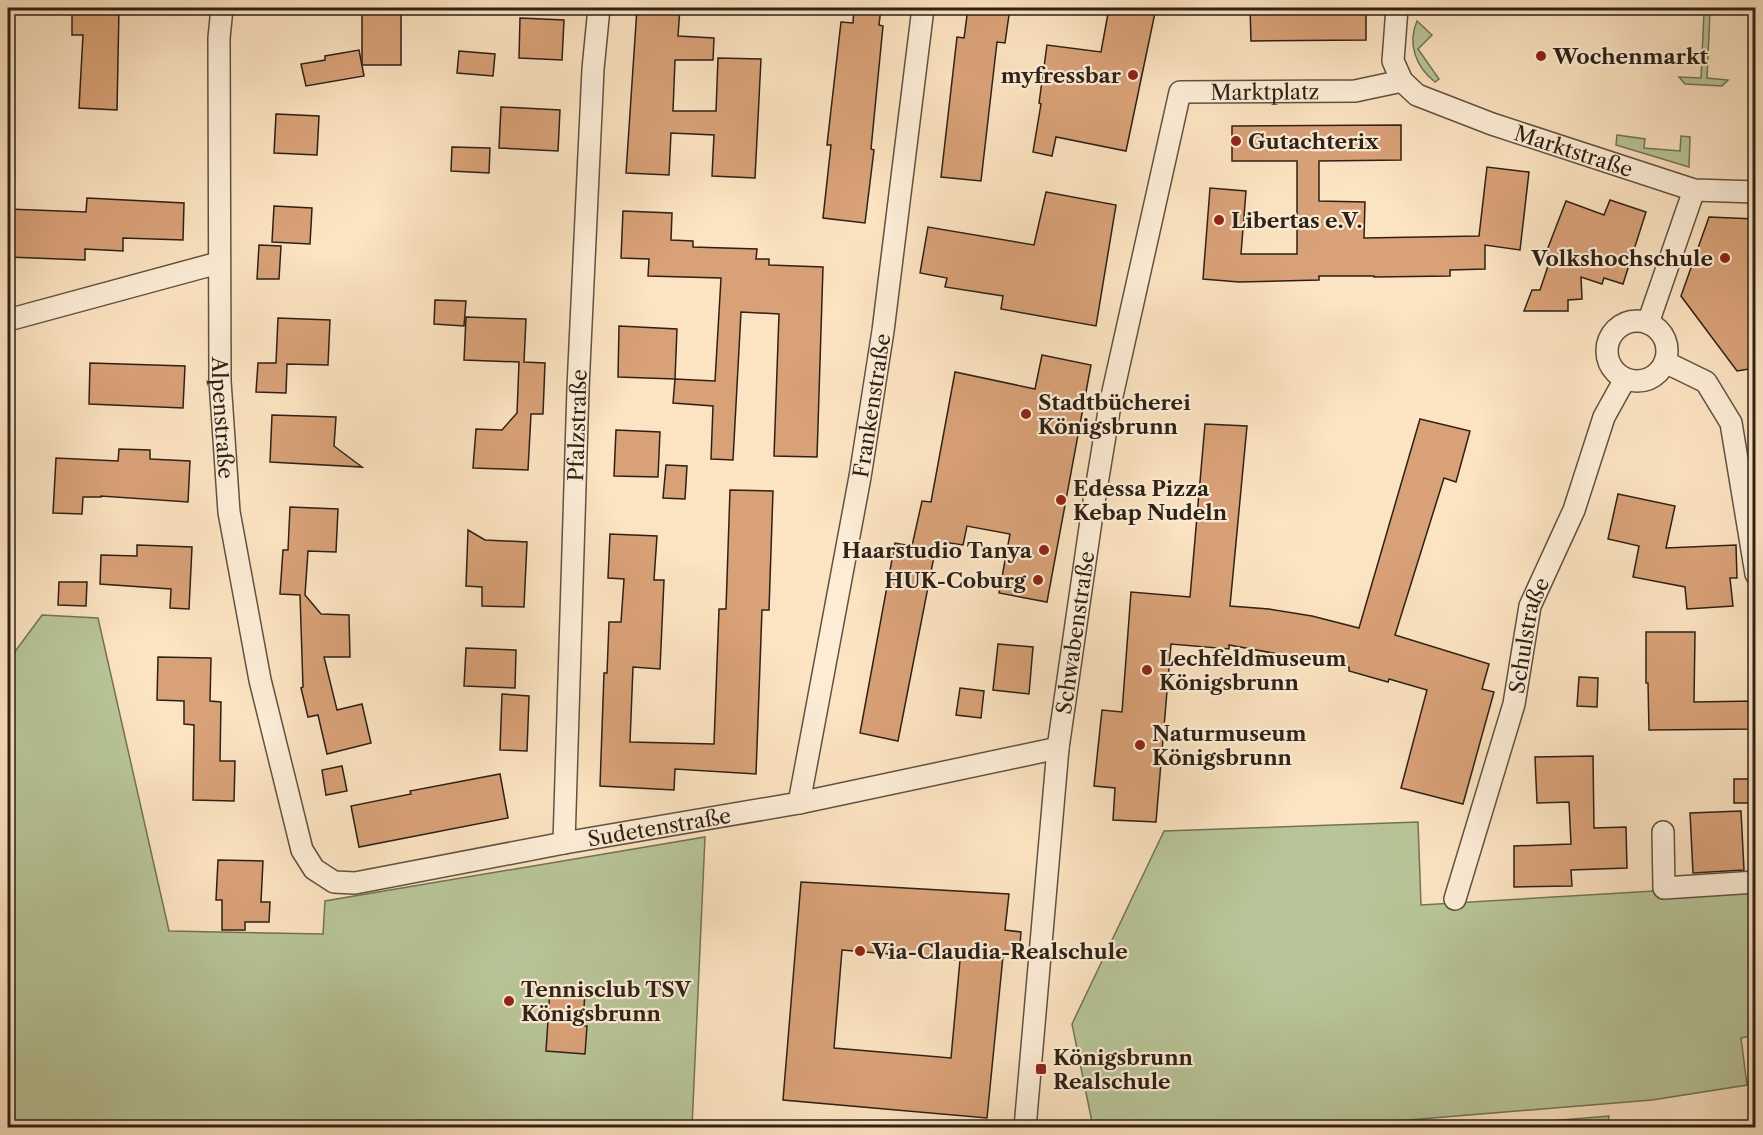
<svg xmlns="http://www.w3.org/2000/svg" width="1763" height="1135" viewBox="0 0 1763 1135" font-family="'Libre Caslon Text',serif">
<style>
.green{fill:#b8c598;stroke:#727357;stroke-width:1.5}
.building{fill:#d9a178;stroke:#2d2116;stroke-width:1.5;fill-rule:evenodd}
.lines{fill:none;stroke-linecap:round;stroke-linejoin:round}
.minor-casing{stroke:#615241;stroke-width:24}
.minor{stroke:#fdedd7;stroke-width:21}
.poi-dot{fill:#8f2418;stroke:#fdedd7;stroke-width:2}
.labels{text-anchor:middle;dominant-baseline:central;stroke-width:4.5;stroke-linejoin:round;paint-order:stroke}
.poi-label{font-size:21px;font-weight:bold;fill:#2d2116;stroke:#fdedd7;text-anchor:start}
.street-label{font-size:21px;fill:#2d2116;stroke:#fdedd7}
</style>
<rect width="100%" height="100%" fill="#fce3c1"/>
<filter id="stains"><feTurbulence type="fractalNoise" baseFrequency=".00333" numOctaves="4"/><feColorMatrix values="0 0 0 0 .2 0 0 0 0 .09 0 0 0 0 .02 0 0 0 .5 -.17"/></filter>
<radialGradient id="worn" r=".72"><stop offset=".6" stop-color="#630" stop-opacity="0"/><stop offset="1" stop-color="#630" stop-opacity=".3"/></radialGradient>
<g class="green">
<path d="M1704 12H1710L1707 78 1728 80 1722 86 1685 84 1679 77 1701 78Z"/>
<path d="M1417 21 1432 35 1418 49 1439 79 1435 82C1416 67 1407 44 1417 21Z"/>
<path d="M1617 135 1645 139 1644 148 1680 151 1681 136 1690 137 1689 167 1616 145Z"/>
<path d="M42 615 98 618 169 931 323 934 325 901 705 837 692 1127H8V661Z"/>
<path d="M1418 822 1421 905 1755 885V1035L1741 1038 1747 1085 1652 1100 1324 1127H1093L1072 1024 1164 831Z"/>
<path d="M1609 1116 1607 1127H1477Z"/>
</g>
<g class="building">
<path d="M72 8H119L117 110 79 108 83 35H72Z"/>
<rect x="362" y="8" width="39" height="57"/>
<path d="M637 8H680L678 36 714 38 713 60H675L673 111H716L718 58 761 59 755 178 712 176 714 135 671 133 669 175 626 173Z"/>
<path d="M854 8H881L879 25 883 26 871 149 874 150 865 223 823 218 831 145H827L841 22 853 23Z"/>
<path d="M968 8H1010L1005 43 997 42 981 181 941 177 957 37 964 38Z"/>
<path d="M1109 8H1156L1126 151 1056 137 1052 156 1033 152 1041 104 1039 103 1047 45 1101 52Z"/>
<path d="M1250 8H1366V40L1251 41Z"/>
<path d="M520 18 564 20 562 60 519 58Z"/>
<path d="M359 50 364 76 306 86 301 64 325 60V56Z"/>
<path d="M459 51 495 54 493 76 457 73Z"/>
<path d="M501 107 560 110 558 151 499 148Z"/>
<path d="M276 114 319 116 317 155 274 153Z"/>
<path d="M1401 125V160L1319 161V201L1365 202 1364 238 1479 236 1487 167 1529 172 1520 250 1485 245V269L1450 270V276L1374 277V276H1319V280L1239 282 1203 279 1210 188 1246 191 1241 254H1297V161H1232V126Z"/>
<path d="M452 147 490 148 489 173 451 171Z"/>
<path d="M1046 192 1116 205 1096 326 1001 309 1003 296 945 287 947 278 920 273 928 227 1034 245Z"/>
<path d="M87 198 184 203 183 240 123 238V251L85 249V260L8 257V209L86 212Z"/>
<path d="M1610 200 1646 212 1623 284 1604 278 1602 284 1581 277 1582 299 1568 300V311H1524L1532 290H1540L1552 254 1546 253 1566 201 1604 215Z"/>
<path d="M274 206 312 208 310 244 272 242Z"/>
<path d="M623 211 672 213 671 240 693 241V247L757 249 756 259H769V265L823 267 817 457 774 456 779 314 741 312 733 460 711 459 713 406 673 403 675 379 715 381 721 278 648 276 649 259 621 258Z"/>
<path d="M1709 217 1755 219V368L1737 371 1681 296Z"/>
<path d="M259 245 281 246 279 279H257Z"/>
<path d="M435 300 466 301 464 326 434 324Z"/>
<path d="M466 317 526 319 524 362 545 363 543 414H531L528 470 473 468 476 429 502 430 517 413 519 362 464 360Z"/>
<path d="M278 318 330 320 328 365 287 364 286 393 256 392 258 363H276Z"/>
<path d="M619 326 677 329 675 379 618 377Z"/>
<path d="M1042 355 1091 365 1047 602 999 593 1010 534 967 526 963 545 937 541 898 741 860 733 895 543 912 546 922 501 931 502 955 372 1035 389Z"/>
<path d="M90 363 185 366 183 408 89 404Z"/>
<path d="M272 415 336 417 334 446 362 467 270 462Z"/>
<path d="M1420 419 1470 431 1456 482 1444 478 1395 635 1489 664 1482 689 1494 692 1463 804 1401 788 1427 690 1389 679 1388 682 1349 671V667L1229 645V649L1171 644 1156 822 1113 820 1115 788 1094 786 1102 710 1122 712 1131 592 1190 597 1205 424 1247 426 1230 606 1269 609 1312 616 1359 628Z"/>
<path d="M616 430 660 432 658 477 614 476Z"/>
<path d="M119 449 150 450V459L190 461 188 502 101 496V497H83L82 514 53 513 56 458 118 461Z"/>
<path d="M666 465 687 466 685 499 663 498Z"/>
<path d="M730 490 773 491 769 610H762L756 774 675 769 674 790 600 786 604 673H607L609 622H621L624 579 608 578 610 534 657 536 654 580H664L660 669 633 667 630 742 714 744 719 609H726Z"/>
<path d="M1618 494 1675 506 1666 548 1736 545 1737 578H1730L1733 606 1687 609 1685 587 1633 577 1639 546 1608 539Z"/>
<path d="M290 507 338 509 336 552 308 551 305 595 321 614 349 615 350 657H324L337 710 362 704 371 743 327 754 318 715 308 717 301 688 303 687 300 595 280 594 283 550H288Z"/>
<path d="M468 530 485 540 527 542 524 607 482 606V587L466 586Z"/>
<path d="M137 545 192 547 189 609 170 608 171 589 100 584 101 555 137 556Z"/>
<path d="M59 582H87L86 606 58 605Z"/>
<path d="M1646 632H1695L1694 702 1755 701V729L1649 730 1648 683H1646Z"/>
<path d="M998 644 1033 647 1029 694 993 690Z"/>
<path d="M466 648 516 650 515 688 464 686Z"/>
<path d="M158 657 211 658 210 701 221 702 220 761H235L234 801 193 800 194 725 184 724V701L157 700Z"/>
<path d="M1579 677 1598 678 1597 707 1577 706Z"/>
<path d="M960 688 984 691 981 718 956 715Z"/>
<path d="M502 694 529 696 527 751 500 750Z"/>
<path d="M1593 756 1594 828 1626 827 1627 868 1571 870 1572 886 1514 887V846L1571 844 1569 802 1537 803 1535 757Z"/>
<path d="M342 766 347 791 326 795 322 770Z"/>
<path d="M500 774 508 818 359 847 351 806 411 794 410 791Z"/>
<rect x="1734" y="779" width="21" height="24"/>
<path d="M1741 811 1744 870 1693 873 1690 813Z"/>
<path d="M218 860 263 861 261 902H270L269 922H245V930H222V900H216Z"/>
<path d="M801 882 1009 894 1005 930 1021 932 1019 957 1003 956 987 1118 783 1100ZM842 950 960 960 951 1058 834 1048Z"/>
<path d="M550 989 585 990 583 1026H587L585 1054 546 1051Z"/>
</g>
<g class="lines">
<defs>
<g id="minor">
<path id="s1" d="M222 8 219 38 220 381 229 512 260 680 302 850 314 869 334 882 355 883 564 843 799 803 1058 748"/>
<path id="s2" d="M1397 8 1393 61 1402 81 1417 95 1492 124 1694 190 1756 192"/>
<path d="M8 320 218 263"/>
<circle cx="1637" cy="351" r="30"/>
<path d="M1648 323 1694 190"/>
<path d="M1665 362 1706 382 1731 423 1756 574"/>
<path id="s3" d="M799 803 860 477 883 331 923 8"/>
<path d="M1663 832 1664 888 1756 882"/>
<path id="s4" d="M564 843 578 388 593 69 599 8"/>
<path id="s5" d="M1455 899 1514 704 1530 606 1574 510 1604 417 1625 379"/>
<path id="s6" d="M1025 1128 1058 748 1092 514 1110 405 1180 92 1355 91 1402 81"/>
</g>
</defs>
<use href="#minor" class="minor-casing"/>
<use href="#minor" class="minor"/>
</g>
<g class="poi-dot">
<circle cx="1541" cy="56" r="6"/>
<circle cx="1133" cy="75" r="6"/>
<circle cx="1236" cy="141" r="6"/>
<circle cx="1219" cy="220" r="6"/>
<circle cx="1725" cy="258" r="6"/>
<circle cx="1026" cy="414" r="6"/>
<circle cx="1061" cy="500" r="6"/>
<circle cx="1044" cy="550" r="6"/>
<circle cx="1038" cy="580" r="6"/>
<circle cx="1147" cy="670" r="6"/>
<circle cx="1140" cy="745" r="6"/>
<circle cx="860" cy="951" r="6"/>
<circle cx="509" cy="1001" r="6"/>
<rect x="1035" y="1063" width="12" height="12" rx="3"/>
</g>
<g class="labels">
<g class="poi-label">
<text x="1553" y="56">Wochenmarkt</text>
<text x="1121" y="75" text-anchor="end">myfressbar</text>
<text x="1248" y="141">Gutachterix</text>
<text x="1231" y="220">Libertas e.V.</text>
<text x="1713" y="258" text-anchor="end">Volkshochschule</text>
<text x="1038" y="402">Stadtbücherei<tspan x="1038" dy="24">Königsbrunn</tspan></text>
<text x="1073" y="488">Edessa Pizza<tspan x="1073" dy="24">Kebap Nudeln</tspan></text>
<text x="1032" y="550" text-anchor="end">Haarstudio Tanya</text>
<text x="1026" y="580" text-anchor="end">HUK-Coburg</text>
<text x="1159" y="658">Lechfeldmuseum<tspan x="1159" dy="24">Königsbrunn</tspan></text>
<text x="1152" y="733">Naturmuseum<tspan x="1152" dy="24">Königsbrunn</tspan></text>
<text x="872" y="951">Via-Claudia-Realschule</text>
<text x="521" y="989">Tennisclub TSV<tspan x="521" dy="24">Königsbrunn</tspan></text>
<text x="1053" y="1057">Königsbrunn<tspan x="1053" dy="24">Realschule</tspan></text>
</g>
<g class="street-label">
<text stroke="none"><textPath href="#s6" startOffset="1134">Marktplatz</textPath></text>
<text stroke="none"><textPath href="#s2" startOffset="262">Marktstraße</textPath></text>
<text stroke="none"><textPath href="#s3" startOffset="404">Frankenstraße</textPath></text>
<text stroke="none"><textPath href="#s1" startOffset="410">Alpenstraße</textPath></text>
<text stroke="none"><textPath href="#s4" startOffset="418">Pfalzstraße</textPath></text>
<text stroke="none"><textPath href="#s6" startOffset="498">Schwabenstraße</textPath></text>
<text stroke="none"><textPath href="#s5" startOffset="274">Schulstraße</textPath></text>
<text stroke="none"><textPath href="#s1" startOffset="1227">Sudetenstraße</textPath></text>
</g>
</g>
<rect width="1763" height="1135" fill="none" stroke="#fce3c1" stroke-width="30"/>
<rect x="9" y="9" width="1745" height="1117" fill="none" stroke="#2d2116" stroke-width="3"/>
<rect x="15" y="15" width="1733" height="1105" fill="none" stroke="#2d2116" stroke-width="1.5"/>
<rect width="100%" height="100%" filter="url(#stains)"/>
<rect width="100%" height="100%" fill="url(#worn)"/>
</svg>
